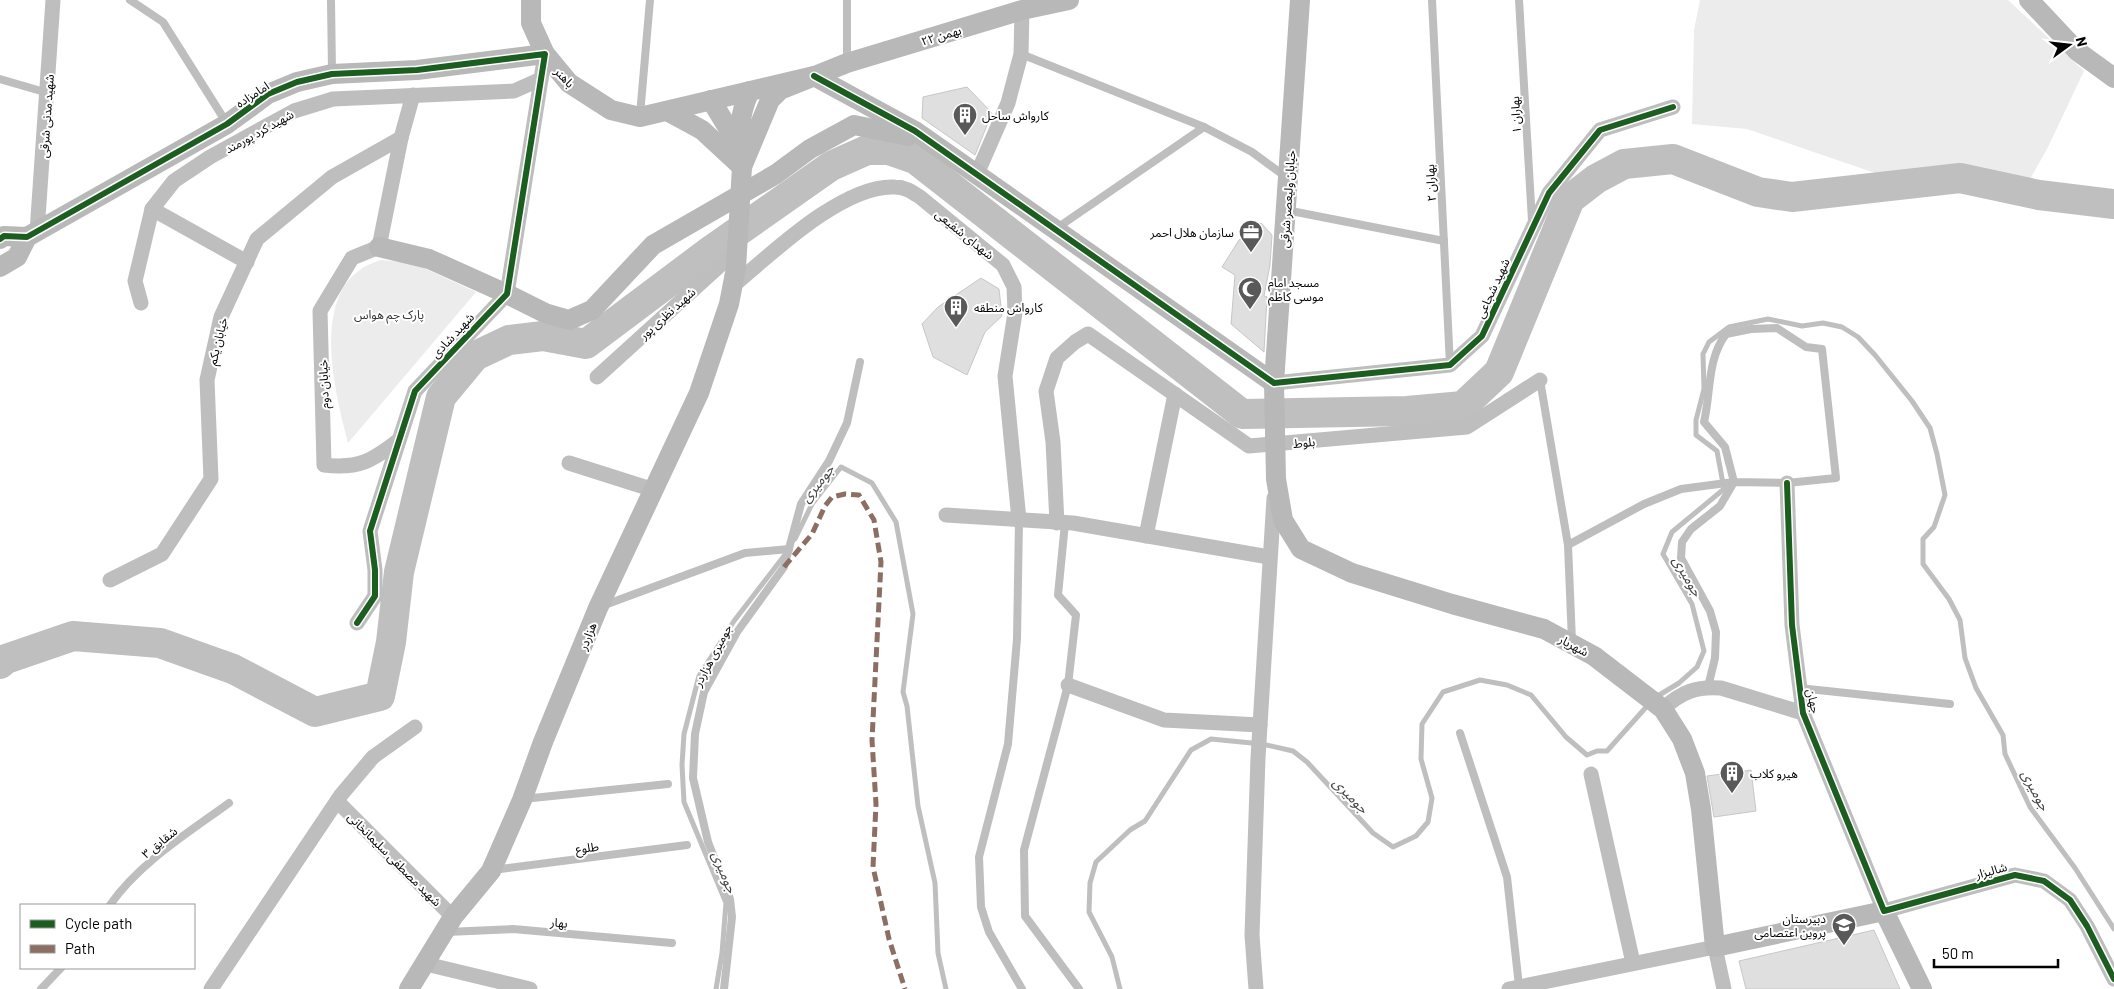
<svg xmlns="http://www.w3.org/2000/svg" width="2114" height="989" viewBox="0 0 2114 989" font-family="Barlow,'Noto Sans Arabic',sans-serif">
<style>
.green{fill:#ececec}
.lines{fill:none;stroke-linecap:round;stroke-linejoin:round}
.stream{stroke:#bfbfbf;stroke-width:5}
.river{stroke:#bfbfbf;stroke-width:30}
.building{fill:#dfdfdf;stroke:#c7c7c7}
.lane{stroke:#bebebe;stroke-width:8}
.street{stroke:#bebebe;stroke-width:15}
.secondary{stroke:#b8b8b8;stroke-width:20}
.secondary-bridge{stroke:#b8b8b8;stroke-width:20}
.quiet{stroke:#8d6e63;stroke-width:5;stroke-dasharray:10 5;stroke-linecap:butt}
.cycleway-casing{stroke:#fff;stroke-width:9}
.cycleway{stroke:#1b5e20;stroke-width:6}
.labels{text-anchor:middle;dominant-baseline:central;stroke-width:4;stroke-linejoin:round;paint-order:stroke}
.street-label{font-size:12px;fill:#000;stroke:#fff}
.poi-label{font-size:12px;fill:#000;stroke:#fff;text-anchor:start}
.park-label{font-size:12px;fill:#333;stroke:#fff}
.water-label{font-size:14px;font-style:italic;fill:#444;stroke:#fff}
</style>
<rect width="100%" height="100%" fill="#fff"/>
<g class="green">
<path d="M1700 0H2008L2084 71 2048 147 2024 190 1875 173 1747 129 1692 124 1694 30Z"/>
<path d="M381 260 413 263 476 292 348 443C334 389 306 281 381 260Z"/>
</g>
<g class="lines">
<g class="stream">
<path d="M795 539 812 504 841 467 872 483 896 522 913 614 903 692 907 706 918 806 935 883 938 953 946 989"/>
<path d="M1656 697 1679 683 1697 667 1704 651 1692 604 1663 554 1672 532 1724 489 1717 451 1696 435V420L1704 389 1703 354 1709 342 1729 327 1768 319 1802 326 1823 323 1842 327 1858 337 1875 355 1912 401 1930 428 1937 454 1945 495 1934 527 1923 539V564L1949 599 1960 620 1965 658 1976 688 2003 735 2005 754 2030 807 2075 868 2114 929"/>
<path d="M716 989 722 953 726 903 684 802 682 765 684 734 699 676 734 621 787 552"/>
<path d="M1120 989 1112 957 1089 912 1090 883 1096 862 1130 830 1145 821 1191 750 1211 739 1262 744 1293 751 1307 762 1373 833 1393 847 1416 836 1428 822 1432 798 1421 759 1422 724 1443 692 1480 680 1507 685 1531 695 1566 737 1587 755 1597 751H1607L1648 705"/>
</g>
<path class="river" d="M0 664 6 659 73 636 160 643 233 669 315 712 380 696 391 642 399 572 441 397 475 356 509 340 543 336 586 344 710 251 831 166 867 150H889L915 159 1242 414 1407 411 1463 406 1499 372 1570 199 1596 179 1624 164 1673 159 1758 192 1792 197 1960 178 2039 195 2114 204"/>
</g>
<g class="building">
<path d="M967 87 992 113 975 155 922 118 923 97Z"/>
<path d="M1261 223 1272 235 1270 265 1264 296 1267 297 1264 352 1231 324 1235 275 1222 267 1239 240Z"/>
<path d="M981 278 999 289 1002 316 985 332 967 375 933 357 922 324 938 307Z"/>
<path d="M1751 770 1756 811 1714 817 1707 776Z"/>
<path d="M1874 930 1900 989H1746L1739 961Z"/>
</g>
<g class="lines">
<g class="lane">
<path d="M130 0 163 22 226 122"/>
<path d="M331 0 332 72"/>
<path d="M847 0V61"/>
<path d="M1432 0 1450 365"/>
<path d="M1519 0 1532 221"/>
<path d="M1021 54 1204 127 1252 152 1286 177"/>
<path d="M0 79 48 93"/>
<path d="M640 115 650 0"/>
<path d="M1286 210 1444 241"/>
<path d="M1057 228 1204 127"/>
<path d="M1540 380 1568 545"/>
<path d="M1019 520 1017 639 1008 744 979 857 981 907 989 932 1022 989"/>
<path d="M1065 523 1058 595 1076 615 1068 685 1024 850 1025 916 1079 989"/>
<path d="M602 606 745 553 789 549"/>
<path d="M1572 641 1568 545 1644 504 1681 489 1734 482 1787 483 1836 478 1822 349 1806 347 1777 328 1751 329 1726 334C1707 359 1711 392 1704 422L1725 447 1734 482 1720 506 1691 529 1682 542 1681 558 1710 611 1716 632 1715 658 1708 687"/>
<path d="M1799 688 1950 704"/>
<path d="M1460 733 1507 877 1519 986"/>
<path d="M523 799 668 784"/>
<path d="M493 870 687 845"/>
<path d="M110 905C139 863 188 833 229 803"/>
<path d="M447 932 513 929 672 943"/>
<path d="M41 989 61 968"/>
<path d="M724 989 732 917 730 899 708 842 693 778 695 734 704 692 737 632 784 567 801 504 829 461 847 423 860 362"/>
</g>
<g class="street">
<path d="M977 174 1008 103 1021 54 1022 10"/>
<path d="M152 209 247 262"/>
<path d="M37 232 53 0"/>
<path d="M733 286C771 254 843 184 895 187 905 187 912 192 920 197L1003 265 1014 287 1015 313 1005 376 1019 520"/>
<path d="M141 303 135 281 152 209 174 181 210 157 294 111 333 99 514 91 541 79"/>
<path d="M597 377 737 250"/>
<path d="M1274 383 1450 365 1482 336 1549 193 1600 130 1673 107"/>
<path d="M399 440C372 461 359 469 324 465L320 311 352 258 379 247 401 138 413 95"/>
<path d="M569 463 654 490"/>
<path d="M1787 483 1792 625 1803 713 1884 911 2015 875 2044 881 2070 900 2087 926 2114 979"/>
<path d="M946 515 1073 523 1269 557"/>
<path d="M1057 523 1053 442 1046 391 1057 358 1075 342 1088 334 1249 446 1467 427 1540 380"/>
<path d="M1146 536 1175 394"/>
<path d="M110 580 162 554 211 479 207 380 221 317 257 239 332 177 401 138"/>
<path d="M357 623 375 596V570L370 531 415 391 507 294 545 54"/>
<path d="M1068 685 1164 720 1260 725"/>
<path d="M1663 709C1681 692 1697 686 1721 688L1803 713"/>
<path d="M1591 774 1633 963"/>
<path d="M337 801 453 917"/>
<path d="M426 964 530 989"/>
<path d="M211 989 341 795 373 757 415 727"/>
<path d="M1256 989 1252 935 1258 758 1274 498"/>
<path d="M1509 989 1715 947 1724 989"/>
</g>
<g class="secondary">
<path d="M531 0V23L545 54 569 83 611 110 640 117 814 76 915 131 1274 383"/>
<path d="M1300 0 1274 383 1276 479 1283 520 1301 549 1352 573 1452 604 1544 629 1594 656 1663 709 1682 739 1695 773 1701 809 1715 947 1884 911 1922 989"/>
<path d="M2029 0 2077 51 2114 78"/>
<path d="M711 100 728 128 735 147"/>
<path d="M667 111 702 130 742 167"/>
<path d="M742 163C739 136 738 115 750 91"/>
<path d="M742 167 770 100 780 90 847 63 1022 10 1069 0"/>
<path d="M0 239 4 236 27 237 227 124 268 94 297 82 332 74 417 70 545 54"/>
<path d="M379 247 429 259 507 294 545 313 569 320 592 310 653 245 776 174 810 149 854 125 908 136"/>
<path d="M0 267 17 257 27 237"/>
<path d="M409 989 453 917 491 871 522 800 543 742 598 608 699 393 729 304 736 268"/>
</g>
<path class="secondary-bridge" d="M736 268 742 167"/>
<path class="quiet" d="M784 567 812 534 825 506 832 497 845 494 859 495 874 520 881 562 872 740 876 804 873 867 889 939 905 989"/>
<defs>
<g id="cycleway">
<path d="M814 76 915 131 1274 383 1450 365 1482 336 1549 193 1600 130 1673 107"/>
<path d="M0 239 4 236 27 237 227 124 268 94 297 82 332 74 417 70 545 54 507 294 415 391 370 531 375 570V596L357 623"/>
<path d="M1787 483 1792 625 1803 713 1884 911 2015 875 2044 881 2070 900 2087 926 2114 979"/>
</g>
</defs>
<use href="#cycleway" class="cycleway-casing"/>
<use href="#cycleway" class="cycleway"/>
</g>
<defs>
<symbol id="building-pin" viewBox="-11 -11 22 30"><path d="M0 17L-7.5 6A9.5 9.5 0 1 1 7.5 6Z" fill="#595959" stroke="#fff"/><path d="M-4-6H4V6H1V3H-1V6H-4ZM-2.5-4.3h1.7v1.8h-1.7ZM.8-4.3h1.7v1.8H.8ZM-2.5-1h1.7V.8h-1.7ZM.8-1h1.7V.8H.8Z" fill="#fff"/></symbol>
<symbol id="office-pin" viewBox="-11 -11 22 30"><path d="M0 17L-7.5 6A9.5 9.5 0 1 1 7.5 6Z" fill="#595959" stroke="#fff"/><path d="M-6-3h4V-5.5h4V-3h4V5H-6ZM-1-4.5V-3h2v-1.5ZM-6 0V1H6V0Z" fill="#fff"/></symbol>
<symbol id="mosque-pin" viewBox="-11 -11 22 30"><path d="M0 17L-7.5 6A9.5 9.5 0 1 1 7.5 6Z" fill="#595959" stroke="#fff"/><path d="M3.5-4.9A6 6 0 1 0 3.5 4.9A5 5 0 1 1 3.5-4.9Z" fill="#fff"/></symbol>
<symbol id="school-pin" viewBox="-11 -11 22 30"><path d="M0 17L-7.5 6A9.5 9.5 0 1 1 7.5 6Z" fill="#595959" stroke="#fff"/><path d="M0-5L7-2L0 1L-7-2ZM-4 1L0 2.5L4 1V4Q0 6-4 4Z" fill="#fff"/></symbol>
</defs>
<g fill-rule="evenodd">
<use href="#building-pin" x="951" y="101" width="28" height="38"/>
<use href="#office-pin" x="1237" y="218" width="28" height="38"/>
<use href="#mosque-pin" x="1236" y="275" width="28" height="38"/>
<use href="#building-pin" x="942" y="293" width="28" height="38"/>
<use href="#building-pin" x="1718" y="759" width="28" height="38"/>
<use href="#school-pin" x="1830" y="911" width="28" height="38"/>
</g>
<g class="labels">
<g class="street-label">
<text transform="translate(941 35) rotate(-17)">۲۲ بهمن</text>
<text transform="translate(565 77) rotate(47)">باهنر</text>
<text transform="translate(252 94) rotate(-33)">امامزاده</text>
<text transform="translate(1515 115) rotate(-93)">بهاران ۱</text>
<text transform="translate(46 116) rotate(-86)">شهید مدنی شرقی</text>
<text transform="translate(259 131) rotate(-29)">شهید کرد پورمند</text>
<text transform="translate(1430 183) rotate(-93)">بهاران ۲</text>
<text transform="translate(1287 199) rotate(-86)">خیابان ولیعصر شرقی</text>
<text transform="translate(965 234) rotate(39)">شهدای شفیعی</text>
<text transform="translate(1492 288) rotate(-65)">شهید شجاعی</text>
<text transform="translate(667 313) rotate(-42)">شهید نظری پور</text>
<text transform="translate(452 335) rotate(-47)">شهید شادی</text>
<text transform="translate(217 341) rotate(-76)">خیابان یکم</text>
<text transform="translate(323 384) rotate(-92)">خیابان دوم</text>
<text transform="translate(1304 442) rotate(-5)">بلوط</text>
<text transform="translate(587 636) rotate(-68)">هزاردر</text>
<text transform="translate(1574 645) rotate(28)">شهریار</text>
<text transform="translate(712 655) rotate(-62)">جومیری هزاردر</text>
<text transform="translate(1814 701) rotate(77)">جهان</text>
<text transform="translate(159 842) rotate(-39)">شقایق ۳</text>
<text transform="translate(587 847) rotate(-7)">طلوع</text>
<text transform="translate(395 859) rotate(45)">شهید مصطفی سلیمانخانی</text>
<text transform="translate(1991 870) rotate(-15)">شالیزار</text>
<text transform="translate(559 922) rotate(5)">بهار</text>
</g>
<g class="poi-label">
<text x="982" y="115">کارواش ساحل</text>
<text x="1234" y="232" text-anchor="end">سازمان هلال احمر</text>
<text x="1268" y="282">مسجد امام<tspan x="1268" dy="14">موسی کاظم</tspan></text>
<text x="974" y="307">کارواش منطقه</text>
<text x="1750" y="773">هیرو کلاب</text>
<text x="1826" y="918" text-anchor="end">دبیرستان<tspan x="1826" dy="14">پروین اعتصامی</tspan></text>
</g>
<g class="park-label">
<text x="389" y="314">پارک چم هواس</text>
</g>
<g class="water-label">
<text transform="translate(817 483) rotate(-51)">جومیری</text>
<text transform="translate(1688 576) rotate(60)">جومیری</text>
<text transform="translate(2036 790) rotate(62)">جومیری</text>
<text transform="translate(1351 795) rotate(46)">جومیری</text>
<text transform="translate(725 872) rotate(68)">جومیری</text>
</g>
</g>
<rect x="20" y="904" width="175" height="65" fill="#ffffff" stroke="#999999"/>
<rect x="30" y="920" width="25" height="8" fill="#1b5e20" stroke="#999999"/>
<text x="65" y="929" font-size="15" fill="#000000">Cycle path</text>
<rect x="30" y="945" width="25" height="8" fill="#8d6e63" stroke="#999999"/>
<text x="65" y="954" font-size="15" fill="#000000">Path</text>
<g transform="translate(2069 45) rotate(75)" stroke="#ffffff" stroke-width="4" paint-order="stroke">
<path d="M0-4L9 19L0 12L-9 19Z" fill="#000000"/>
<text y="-8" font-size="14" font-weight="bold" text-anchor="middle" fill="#000000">N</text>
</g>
<path d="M1934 959v8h124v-8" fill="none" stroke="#000000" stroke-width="2.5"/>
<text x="1942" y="959" font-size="15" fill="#000000" stroke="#ffffff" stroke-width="4" paint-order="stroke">50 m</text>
</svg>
